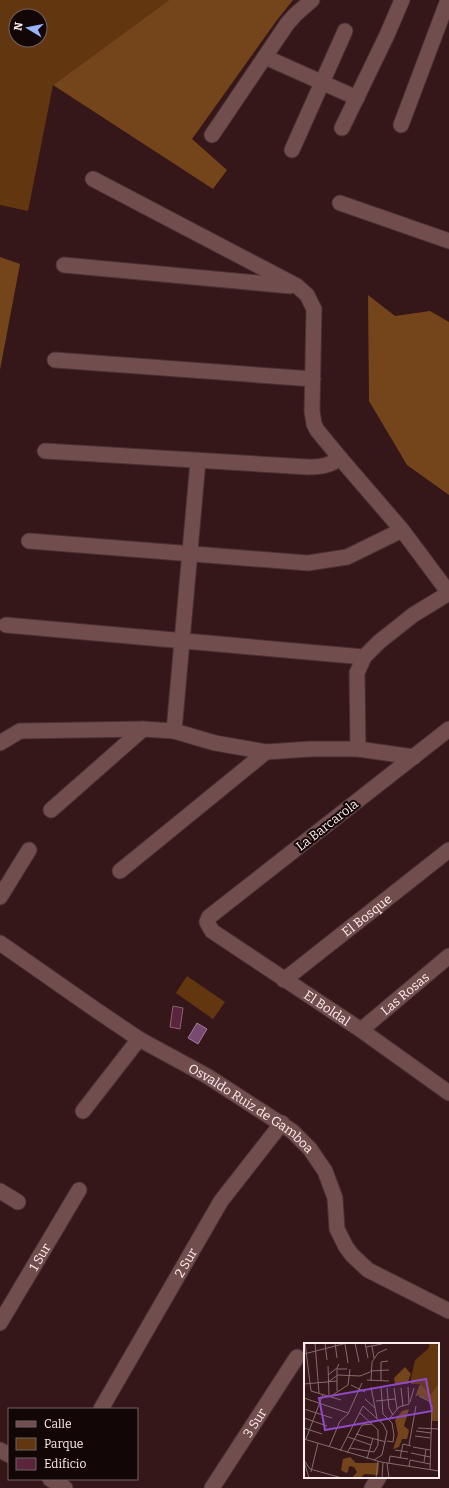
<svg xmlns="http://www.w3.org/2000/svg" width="449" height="1488" viewBox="0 0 449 1488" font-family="Bitter,serif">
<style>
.green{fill:#62370f;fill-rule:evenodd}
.forest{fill:#74451b}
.water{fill:#784971;stroke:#a07a96}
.building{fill:#5a243c;stroke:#886471}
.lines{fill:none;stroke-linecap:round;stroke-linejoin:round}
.minor-casing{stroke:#493133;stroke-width:17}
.minor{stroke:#714d4e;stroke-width:15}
.labels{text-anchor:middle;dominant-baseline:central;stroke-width:4;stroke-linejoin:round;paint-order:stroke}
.street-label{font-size:13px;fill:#ffeded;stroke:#130607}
.inset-road{fill:none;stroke:#866c6e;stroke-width:1}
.view{fill:#8f49c6;fill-opacity:0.15;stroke:#8f49c6;stroke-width:2}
.inset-edge{fill:none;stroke:#ffeded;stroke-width:2}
</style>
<rect width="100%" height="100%" fill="#351619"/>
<g class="green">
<path d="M0 0H169L53 85 28 211 0 205ZM16 16H40V40H16Z"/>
<path d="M187 976 225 1002 213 1019 176 993Z"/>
</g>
<g class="forest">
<path d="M169 0H293L277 20 192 139 227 170 213 189 53 85Z"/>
<path d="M0 257 20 264 0 370Z"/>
<path d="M368 295 395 316 430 311 449 322V495L407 465 369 401Z"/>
</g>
<path class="water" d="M197 1023 207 1029 198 1044 188 1038Z"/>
<path class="building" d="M173 1006 183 1008 180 1029 170 1027Z"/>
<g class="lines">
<defs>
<g id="minor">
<path d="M265 57 357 98"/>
<path d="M401 125 448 0"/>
<path d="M342 128 387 35 402 0"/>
<path d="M212 135 287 24 295 15 312 0"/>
<path d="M292 150 345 31"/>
<path d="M93 179 297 286 307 295 314 309 312 411 314 424 317 430 340 458 402 530 449 593"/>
<path d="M340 203 449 241"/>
<path d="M64 265 290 286"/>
<path d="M55 360 313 379"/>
<path d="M45 451 308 467C320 467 330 466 340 458"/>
<path d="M29 541 308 563 347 557 402 530"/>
<path d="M6 625 364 657"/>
<path id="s1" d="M449 729 209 917 207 922 212 931 361 1030 449 1093"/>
<path d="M174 731 198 461"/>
<path d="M0 743 20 731 143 729 174 731 215 743 266 752 310 749H358L414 757"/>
<path d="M358 749 357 673 364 657 379 642 413 615 449 593"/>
<path d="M51 810 143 729"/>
<path d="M120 871 266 752"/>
<path d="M0 897 29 850"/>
<path id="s2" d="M0 943 96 1010 139 1039 207 1076 292 1131 310 1149 325 1171 335 1198 337 1229 346 1247 352 1255 368 1270 449 1311"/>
<path id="s3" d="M284 980 449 850"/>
<path id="s4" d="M361 1030 449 956"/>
<path d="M83 1111 139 1039"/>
<path d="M0 1191 18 1202"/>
<path id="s5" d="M0 1323 79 1190"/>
<path id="s6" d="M101 1409 221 1201 282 1123"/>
<path d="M0 1450 9 1455"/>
<path d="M50 1479 65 1488"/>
<path id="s7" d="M212 1488 297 1357"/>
<path d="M372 1488 379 1477"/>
</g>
</defs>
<use href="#minor" class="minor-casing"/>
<use href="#minor" class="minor"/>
</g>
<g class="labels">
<g class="street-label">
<text transform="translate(327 825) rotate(-38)">La Barcarola</text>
<text stroke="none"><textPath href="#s3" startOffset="105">El Bosque</textPath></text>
<text stroke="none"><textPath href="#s4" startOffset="57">Las Rosas</textPath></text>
<text stroke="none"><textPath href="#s1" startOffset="459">El Boldal</textPath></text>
<text stroke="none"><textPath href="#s2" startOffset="301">Osvaldo Ruiz de Gamboa</textPath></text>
<text stroke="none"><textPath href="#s5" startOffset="77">1 Sur</textPath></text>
<text stroke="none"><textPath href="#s6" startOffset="169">2 Sur</textPath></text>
<text stroke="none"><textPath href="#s7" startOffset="78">3 Sur</textPath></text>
</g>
</g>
<g transform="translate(304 1343)">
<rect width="135" height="135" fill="#351619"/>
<path d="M132 0 135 5V39L127 51 116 41H107V35L111 17 125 5V1Z" fill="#62370f"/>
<path d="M101 24 107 31 103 41H91L90 35ZM135 39V78H128L127 58 114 52 111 54 116 41 127 51ZM105 66 100 83 105 87 103 96H98L95 104 89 106 94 91 91 77 98 68ZM46 114 52 120H75L74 132 61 131 58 133 60 135H48L53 129 50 124 45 123 44 129 42 130 37 127 39 116Z" fill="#74451b"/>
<path class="inset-road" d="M1 0 7 48M11 0 15 50M21 0 23 17M31 0 33 15M51 0 55 19M61 0 64 15M41 1 44 20M68 3 70 15M62 4 78 1M0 11 43 0M24 23 25 52M66 28 85 27M24 32 33 25 35 21M63 37 85 38M77 37V19L84 18M67 38 68 19 74 10 83 6M24 39 34 32 56 33 66 29M0 41 33 38M47 42 61 49M67 44 73 75M77 44 79 71 88 80 90 92 89 99 83 98M104 44 105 61M83 45 85 65 89 72M90 45 93 66M97 45 99 63M7 48 37 57M33 48V26H43M27 53 44 42 46 26M115 53 125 58 128 63 126 127M0 55 44 70M61 56 71 65M72 58 91 56M106 59 110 45M0 66 28 75M0 75 23 83M85 76 95 64 105 61M0 85 18 91M114 85 135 86M112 88 127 90M52 91 82 99M111 93 126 95M44 94 67 102M0 96 77 119 135 128M2 96 19 51M105 102 112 63M25 104 36 78 44 71 58 40M109 104 126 107M46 105 70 109 74 102V87L55 69M91 107 104 109M36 108 59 63 79 81 83 89 78 112 70 117M43 110 58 82 68 81M107 110 126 114M96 115 99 101 107 103M63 116 69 95M0 117 6 126 38 135M0 118 5 135M120 119 122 106M83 120 85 135M85 120 86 113 104 116M105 123 106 117 126 121M7 129 14 100M72 135 74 118M78 135 79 120"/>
<path class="view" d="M122 36 128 68 21 87 15 55Z"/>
<rect width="135" height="135" class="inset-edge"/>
</g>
<rect x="8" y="1408" width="130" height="72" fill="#130607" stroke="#716263"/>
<rect x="16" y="1421" width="20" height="6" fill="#714d4e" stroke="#716263"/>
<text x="44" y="1428" font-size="12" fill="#ffeded">Calle</text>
<rect x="16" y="1438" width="20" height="12" fill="#62370f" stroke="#716263"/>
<text x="44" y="1448" font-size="12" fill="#ffeded">Parque</text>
<rect x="16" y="1458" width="20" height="12" fill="#5a243c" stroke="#716263"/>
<text x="44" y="1468" font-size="12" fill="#ffeded">Edificio</text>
<g transform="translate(28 28) rotate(280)"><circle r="19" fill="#130607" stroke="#716263"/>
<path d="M0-3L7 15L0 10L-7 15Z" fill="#99b5fd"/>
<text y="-6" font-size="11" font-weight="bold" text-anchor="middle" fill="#ffeded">N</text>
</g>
</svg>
